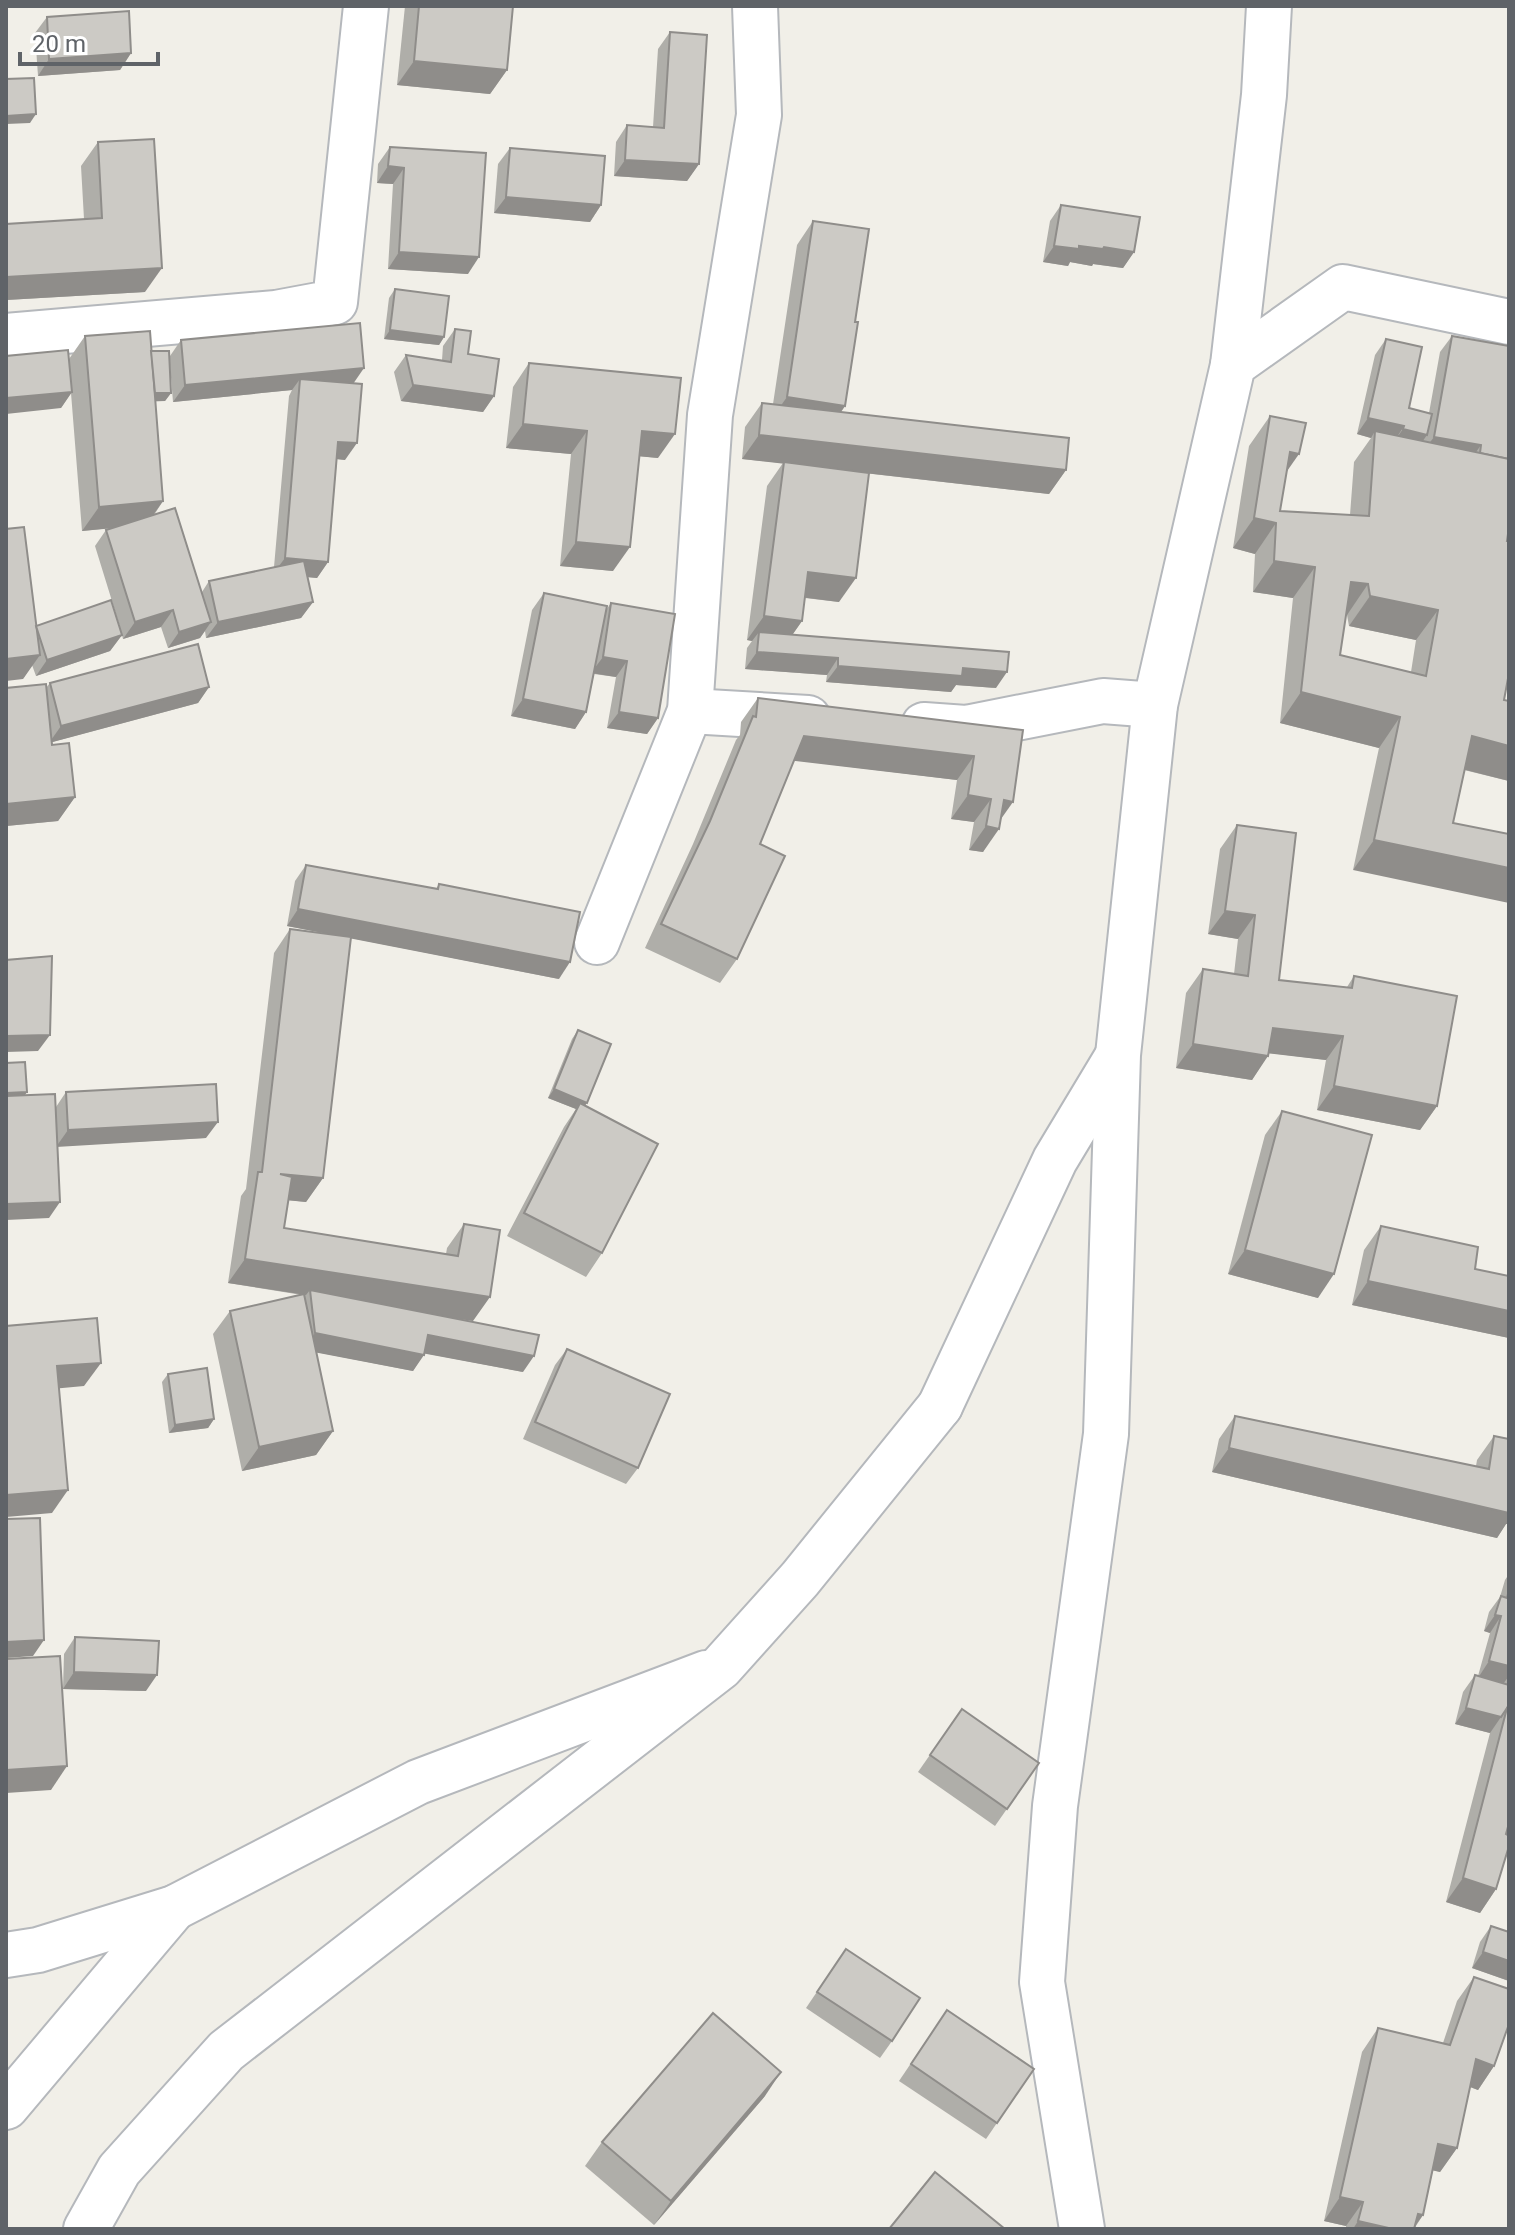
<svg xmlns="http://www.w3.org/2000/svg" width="1515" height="2235" viewBox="0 0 1515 2235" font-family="Roboto,sans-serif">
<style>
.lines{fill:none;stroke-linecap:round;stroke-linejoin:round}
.minor-casing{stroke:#b5b8bc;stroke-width:48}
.tertiary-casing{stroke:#b5b8bc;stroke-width:48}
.minor{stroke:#fff;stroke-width:44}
.tertiary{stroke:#fff;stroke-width:44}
.wall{fill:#afaea9;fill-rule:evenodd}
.shaded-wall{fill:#8f8d8a}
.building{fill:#cccac5;stroke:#8f8d8a;stroke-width:2;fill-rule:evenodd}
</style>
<rect width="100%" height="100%" fill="#f1efe8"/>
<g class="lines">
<defs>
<g id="minor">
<path d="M6 336 276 313 335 302 366 6"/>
<path d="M1233 365 1264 95 1269 6"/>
<path d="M690 711 808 718"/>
<path d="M924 725 966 728 1103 701 1155 705"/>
<path d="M597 942 690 711 710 415 759 115 755 6"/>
<path d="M940 1406 1055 1160 1117 1057"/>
<path d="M6 1955 38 1950 174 1908 418 1782 706 1673"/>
<path d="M6 2107 174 1908"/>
<path d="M1082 2229 1042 1982 1055 1806 1106 1434 1118 1055 1155 705 1233 365 1343 287 1509 322"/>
</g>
<path id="tertiary" d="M86 2229 119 2170 226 2051 721 1667 800 1579 940 1406"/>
</defs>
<use href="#minor" class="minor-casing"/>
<use href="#tertiary" class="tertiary-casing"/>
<use href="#minor" class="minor"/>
<use href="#tertiary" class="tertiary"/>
</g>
<g class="wall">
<path d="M405 6H513L507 70 490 94 397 85Z"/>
<path d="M47 17 131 53 120 70 38 76 35 33Z"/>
<path d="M670 32 699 164 687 181 614 176 616 142 627 125 653 127 658 49Z"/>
<path d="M98 142 145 292 6 300V224L84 219 81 166Z"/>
<path d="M390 147 486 153 468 274 388 269 393 184 377 183 378 164Z"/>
<path d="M510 148 601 205 590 222 494 213 498 164Z"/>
<path d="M1061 205 1134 252 1123 268 1093 264 1092 266 1070 262 1068 266 1043 262 1050 221Z"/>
<path d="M813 221 845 406 841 412 1066 470 1049 494 855 472 839 602 805 598 802 621 793 634 996 688 956 685 951 692 826 682 827 675 745 669 747 648 752 641 747 640 767 486 783 463 742 459 745 427 762 403 773 404 797 245Z"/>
<path d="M395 289 444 337 439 345 384 339 389 298Z"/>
<path d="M455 329 468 354 494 396 483 412 401 401 394 372 406 355 442 360 443 346Z"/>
<path d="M85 336 170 356 181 340 353 384 345 460 337 459 328 562 317 578 308 577 313 602 301 618 206 638 205 631 200 638 168 648 161 627 123 639 122 635 110 651 36 676 32 665 23 679 36 626 120 627 95 546 106 530 111 528 82 531 71 393 61 408 69 359ZM170 365 173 402 292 390 289 396 274 567 209 581 202 592 154 515 163 501 155 401H165L171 393Z"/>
<path d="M1452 336 1507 541 1504 700 1509 701V781L1464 770 1353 870 1379 748 1280 723 1293 598 1253 592 1255 554 1233 548 1249 446 1270 416 1287 471 1280 511 1350 515 1354 462 1371 438 1357 434 1375 355 1386 339 1409 408 1429 413 1440 352ZM1346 615H1347L1349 626 1416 640 1411 672 1340 655Z"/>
<path d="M529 363 658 458 639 456 613 571 560 566 571 454 506 448 513 387Z"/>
<path d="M544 593 606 610 611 603 658 718 647 734 607 728 616 677 594 674 586 712 575 729 511 716 532 610Z"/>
<path d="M50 683 209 687 198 703 52 742 75 797 58 821 6 826V688H46Z"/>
<path d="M758 698 1023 730 1001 818 983 852 969 850 974 822 951 819 957 780 794 760 760 844 737 959 720 983 645 948 693 844 736 740 740 735 741 722Z"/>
<path d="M1237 825 1279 980 1347 987 1354 976 1437 1106 1420 1130 1317 1110 1326 1060 1269 1053 1252 1080 1176 1068 1186 993 1203 969 1234 974 1238 939 1208 934 1220 849Z"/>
<path d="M306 865 436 889 439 884 559 979 351 938 323 1178 306 1202 288 1200 284 1228 446 1254 447 1248 464 1224 473 1321 441 1316 523 1372 424 1353 413 1371 316 1352 333 1431 316 1455 242 1471 213 1334 230 1311 302 1295 228 1283 241 1196 246 1189 274 953 290 929 329 934 287 926 295 881Z"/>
<path d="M578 1030 585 1105 602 1253 586 1277 507 1236 564 1127 576 1109 548 1098 572 1039Z"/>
<path d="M66 1092 206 1138 58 1146 49 1218 25 1095 56 1107Z"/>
<path d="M1282 1111 1318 1298 1228 1274 1265 1135Z"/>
<path d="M1381 1226 1475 1269 1509 1276V1338L1352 1305 1364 1250Z"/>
<path d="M567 1349 638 1468 626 1484 523 1439 555 1365Z"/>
<path d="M168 1374 214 1419 208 1428 169 1433 162 1382Z"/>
<path d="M1235 1416 1476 1466 1477 1460 1494 1436 1508 1439 1509 1434V1524H1506L1497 1538 1212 1472 1219 1439Z"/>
<path d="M1509 1574V1823L1506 1834 1496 1889 1480 1913 1446 1902 1490 1733 1455 1724 1463 1692 1475 1675 1478 1676 1490 1633 1484 1631 1489 1612 1500 1597 1505 1580Z"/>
<path d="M75 1637 146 1691 63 1689 64 1654Z"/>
<path d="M962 1709 1039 1763 995 1826 918 1772Z"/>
<path d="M1491 1926 1509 1932V1981L1472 1968 1480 1942Z"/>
<path d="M846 1949 892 2041 880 2058 806 2008Z"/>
<path d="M1474 1977 1494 2066 1478 2090 1470 2087 1457 2148 1440 2172 1433 2170 1423 2215 1414 2229H1346V2226L1324 2221 1362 2052 1378 2028 1443 2043 1457 2001Z"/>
<path d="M947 2010 1034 2069 986 2139 899 2081Z"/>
<path d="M765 2096 654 2225 585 2166 602 2142Z"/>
</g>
<g class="shaded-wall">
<path d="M131 53 120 70 38 76 49 59Z"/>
<path d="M414 61 507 70 490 94 397 85Z"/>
<path d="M36 114 30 123 6 124V116Z"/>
<path d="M625 160 699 164 687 181 614 176Z"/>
<path d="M388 166 404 168 393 184 377 183Z"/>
<path d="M506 197 601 205 590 222 494 213Z"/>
<path d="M1054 246 1104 247 1134 252 1123 268 1093 264 1092 266 1070 262 1068 266 1043 262Z"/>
<path d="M399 252 479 257 468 274 388 269Z"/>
<path d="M162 268 145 292 6 300V277Z"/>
<path d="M390 330 444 337 439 345 384 339Z"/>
<path d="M364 368 353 384 300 379 292 390 173 402 185 385Z"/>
<path d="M413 385 494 396 483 412 401 401Z"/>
<path d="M72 392 61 408 6 414V398Z"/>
<path d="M143 393H171L165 401 137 402Z"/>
<path d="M787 397 845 406 828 430 770 421Z"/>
<path d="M1368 418 1404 426 1393 443 1375 431 1371 438 1357 434Z"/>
<path d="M523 424 587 431 571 454 506 448Z"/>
<path d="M1403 429 1427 435 1415 452 1391 446Z"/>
<path d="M642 431 675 434 658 458 625 455Z"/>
<path d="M759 435 1066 470 1049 494 742 459Z"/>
<path d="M1434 437 1481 445 1469 462 1422 453Z"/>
<path d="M338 442 357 443 345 460 327 458Z"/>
<path d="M1290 452 1299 454 1278 484Z"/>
<path d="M163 501 146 525 82 531 99 507Z"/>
<path d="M1254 518 1276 523 1255 554 1233 548Z"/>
<path d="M576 542 630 547 613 571 560 566Z"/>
<path d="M285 558 328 562 317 578 273 574Z"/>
<path d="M1274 561 1315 567 1293 598 1253 592Z"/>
<path d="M808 572 856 578 839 602 792 596Z"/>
<path d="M1351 582 1368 584 1347 615 1329 612Z"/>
<path d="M1370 596 1438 610 1416 640 1349 626Z"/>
<path d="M313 602 301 618 206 638 218 622Z"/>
<path d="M173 610 161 627 123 639 135 622Z"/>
<path d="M764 616 802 621 785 645 759 632 752 641 747 640Z"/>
<path d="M211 622 200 638 168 648 179 632Z"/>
<path d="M122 635 110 651 36 676 47 660Z"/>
<path d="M757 652 838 658 827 675 745 669Z"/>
<path d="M40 655 23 679 6 681V659Z"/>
<path d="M603 657 627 661 616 677 591 673Z"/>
<path d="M838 666 963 668 1007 672 996 688 956 685 951 692 826 682Z"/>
<path d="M209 687 198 703 49 743 61 726Z"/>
<path d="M1301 692 1400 717 1379 748 1280 723Z"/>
<path d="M523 699 586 712 575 729 511 716Z"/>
<path d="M619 712 658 718 647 734 607 728Z"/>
<path d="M804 736 974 756 957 780 787 760Z"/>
<path d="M1472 736 1509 746V781L1450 766Z"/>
<path d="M968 795 991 799 974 822 951 819Z"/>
<path d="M75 797 58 821 6 826V804Z"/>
<path d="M1004 800 1013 802 996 826Z"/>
<path d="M986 826 999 829 983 852 969 850Z"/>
<path d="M1374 840 1509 868V903L1353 870Z"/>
<path d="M298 909 570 962 559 979 287 926Z"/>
<path d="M1225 911 1255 915 1238 939 1208 934Z"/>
<path d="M1273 1028 1343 1036 1326 1060 1256 1052Z"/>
<path d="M50 1035 38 1051 6 1052V1036Z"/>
<path d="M1193 1044 1268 1056 1252 1080 1176 1068Z"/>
<path d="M1334 1086 1437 1106 1420 1130 1317 1110Z"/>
<path d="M554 1089 587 1103 581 1111 580 1103 576 1109 548 1098Z"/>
<path d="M27 1092 21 1101H6V1093Z"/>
<path d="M218 1122 206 1138 56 1147 68 1130Z"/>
<path d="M280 1174 323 1178 306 1202 264 1198Z"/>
<path d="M60 1202 49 1218 6 1220V1204Z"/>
<path d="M1245 1250 1334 1274 1318 1298 1228 1274Z"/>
<path d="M245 1259 490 1297 473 1321 310 1296V1290L306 1295 228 1283Z"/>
<path d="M1368 1281 1509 1311V1338L1352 1305Z"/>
<path d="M315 1333 424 1355 413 1371 303 1350Z"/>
<path d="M428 1335 534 1356 523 1372 416 1352Z"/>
<path d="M101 1363 84 1386 41 1390 57 1366Z"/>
<path d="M214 1419 208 1428 169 1433 175 1425Z"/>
<path d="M333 1431 316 1455 242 1471 259 1447Z"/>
<path d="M1229 1448 1509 1510V1524H1506L1497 1538 1212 1472Z"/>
<path d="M68 1490 52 1513 6 1517V1495Z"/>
<path d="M1495 1615 1501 1616 1490 1633 1484 1631Z"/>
<path d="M44 1640 33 1656 6 1658V1642Z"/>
<path d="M1489 1661 1509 1666V1676L1503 1684 1478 1678Z"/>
<path d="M74 1672 157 1675 146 1691 63 1689Z"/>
<path d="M1466 1708 1501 1717 1490 1733 1455 1724Z"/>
<path d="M67 1766 51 1790 6 1793V1770Z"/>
<path d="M1463 1878 1496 1889 1480 1913 1446 1902Z"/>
<path d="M1483 1952 1509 1961V1981L1472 1968Z"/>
<path d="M1476 2059 1494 2066 1478 2090 1460 2083Z"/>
<path d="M781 2072 765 2096 654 2225 671 2201Z"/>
<path d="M1438 2144 1457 2148 1440 2172 1422 2168Z"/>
<path d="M1340 2197 1363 2202 1346 2226 1324 2221Z"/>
<path d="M1418 2214 1423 2215 1413 2229Z"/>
<path d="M1358 2221 1393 2229H1353Z"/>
</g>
<g class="building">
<path d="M419 6H513L507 70 414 61Z"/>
<path d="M129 11 131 53 49 59 47 17Z"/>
<path d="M670 32 707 35 699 164 625 160 627 125 664 128Z"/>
<path d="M34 78 36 114 6 116V79Z"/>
<path d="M154 139 162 268 6 277V224L102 218 98 142Z"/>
<path d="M390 147 486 153 479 257 399 252 404 168 388 166Z"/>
<path d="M510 148 605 156 601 205 506 197Z"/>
<path d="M1061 205 1140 217 1134 252 1104 247 1103 249 1079 246V249L1054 246Z"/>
<path d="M813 221 869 229 855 322H858L845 406 787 397Z"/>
<path d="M395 289 449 296 444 337 390 330Z"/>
<path d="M360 323 364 368 185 385 181 340Z"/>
<path d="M455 329 471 331 468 354 499 359 494 396 413 385 406 355 451 362Z"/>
<path d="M150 331 163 501 99 507 85 336Z"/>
<path d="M1452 336 1509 346V459L1480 453 1481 445 1434 437Z"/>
<path d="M1386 339 1422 347 1409 408 1432 414 1427 435 1403 429 1404 426 1368 418Z"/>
<path d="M68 350 72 392 6 398V356Z"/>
<path d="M151 351H169L171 393H155Z"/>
<path d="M529 363 681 378 675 434 642 431 630 547 576 542 587 431 523 424Z"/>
<path d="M300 379 362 384 357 443 338 442 328 562 285 558Z"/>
<path d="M762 403 1069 438 1066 470 759 435Z"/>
<path d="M1270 416 1306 423 1299 454 1290 452 1280 511 1369 516 1375 431 1509 459V527L1507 541H1509V673L1504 700 1509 701V746L1472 736 1453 823 1509 834V868L1374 840 1400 717 1301 692 1315 567 1274 561 1276 523 1254 518ZM1351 582 1368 584 1370 596 1438 610 1426 676 1340 655Z"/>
<path d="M784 462 869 473 856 578 808 572 802 621 764 616Z"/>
<path d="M175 508 211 622 179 632 173 610 135 622 106 530Z"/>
<path d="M24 527 40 655 6 659V529Z"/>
<path d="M304 561 313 602 218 622 209 581Z"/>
<path d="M544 593 607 606 586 712 523 699Z"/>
<path d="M111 600 122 635 47 660 36 626Z"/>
<path d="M611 603 675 614 658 718 619 712 627 661 603 657Z"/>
<path d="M759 632 1009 652 1007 672 963 668 962 676 838 666V658L757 652Z"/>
<path d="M198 644 209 687 61 726 50 683Z"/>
<path d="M46 684 52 745 69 743 75 797 6 804V688Z"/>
<path d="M758 698 1023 730 1013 802 1004 800 999 829 986 826 991 799 968 795 974 756 804 736 760 844 785 856 737 959 661 924 710 821 753 716 756 717Z"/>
<path d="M1237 825 1296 833 1279 980 1352 988 1354 976 1457 996 1437 1106 1334 1086 1343 1036 1273 1028 1268 1056 1193 1044 1203 969 1248 976 1255 915 1225 911Z"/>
<path d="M306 865 438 889 439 884 580 912 570 962 298 909Z"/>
<path d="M290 929 351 937 323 1178 280 1174 292 1177 284 1228 458 1256 464 1224 500 1230 490 1297 245 1259 258 1172H262Z"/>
<path d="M52 956 50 1035 6 1036V960Z"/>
<path d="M578 1030 611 1044 587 1103 554 1089Z"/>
<path d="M25 1062 27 1092 6 1093V1063Z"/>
<path d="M216 1084 218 1122 68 1130 66 1092Z"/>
<path d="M55 1094 60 1202 6 1204V1096Z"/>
<path d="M580 1103 658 1144 602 1253 524 1213Z"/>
<path d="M1282 1111 1372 1135 1334 1274 1245 1250Z"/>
<path d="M1381 1226 1478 1247 1475 1269 1509 1276V1311L1368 1281Z"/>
<path d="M310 1290 539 1335 534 1356 428 1335 424 1355 315 1333Z"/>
<path d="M304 1294 333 1431 259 1447 230 1311Z"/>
<path d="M97 1318 101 1363 57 1366 68 1490 6 1495V1326Z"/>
<path d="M567 1349 670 1394 638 1468 535 1422Z"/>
<path d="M207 1368 214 1419 175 1425 168 1374Z"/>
<path d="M1235 1416 1489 1469 1494 1436 1509 1439V1513L1229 1448Z"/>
<path d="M40 1518 44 1640 6 1642V1519Z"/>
<path d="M1509 1590V1666L1489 1661 1501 1616 1495 1615 1501 1596 1507 1598Z"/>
<path d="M75 1637 159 1641 157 1675 74 1672Z"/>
<path d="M60 1656 67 1766 6 1770V1659Z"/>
<path d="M1475 1675 1509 1685V1709L1507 1708 1501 1717 1466 1708Z"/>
<path d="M1507 1708 1509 1709V1823L1506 1834 1509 1836V1846L1496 1889 1463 1878Z"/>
<path d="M962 1709 1039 1763 1007 1809 930 1755Z"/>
<path d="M1491 1926 1509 1932V1961L1483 1952Z"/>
<path d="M846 1949 920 1998 892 2041 817 1992Z"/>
<path d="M1474 1977 1509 1989V2024L1494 2066 1476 2059 1457 2148 1438 2144 1423 2215 1418 2214 1414 2229H1393L1358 2221 1363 2202 1340 2197 1378 2028 1450 2045Z"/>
<path d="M947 2010 1034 2069 997 2123 911 2064Z"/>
<path d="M713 2013 781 2072 671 2201 602 2142Z"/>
<path d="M935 2172 1005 2229H889Z"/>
</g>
<rect width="1515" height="2235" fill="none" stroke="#5f6368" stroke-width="16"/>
<path d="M20 52v12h138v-12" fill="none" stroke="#5f6368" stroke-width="4"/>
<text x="32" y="52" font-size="24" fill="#5f6368" stroke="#ffffff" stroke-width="6" paint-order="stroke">20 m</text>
</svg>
